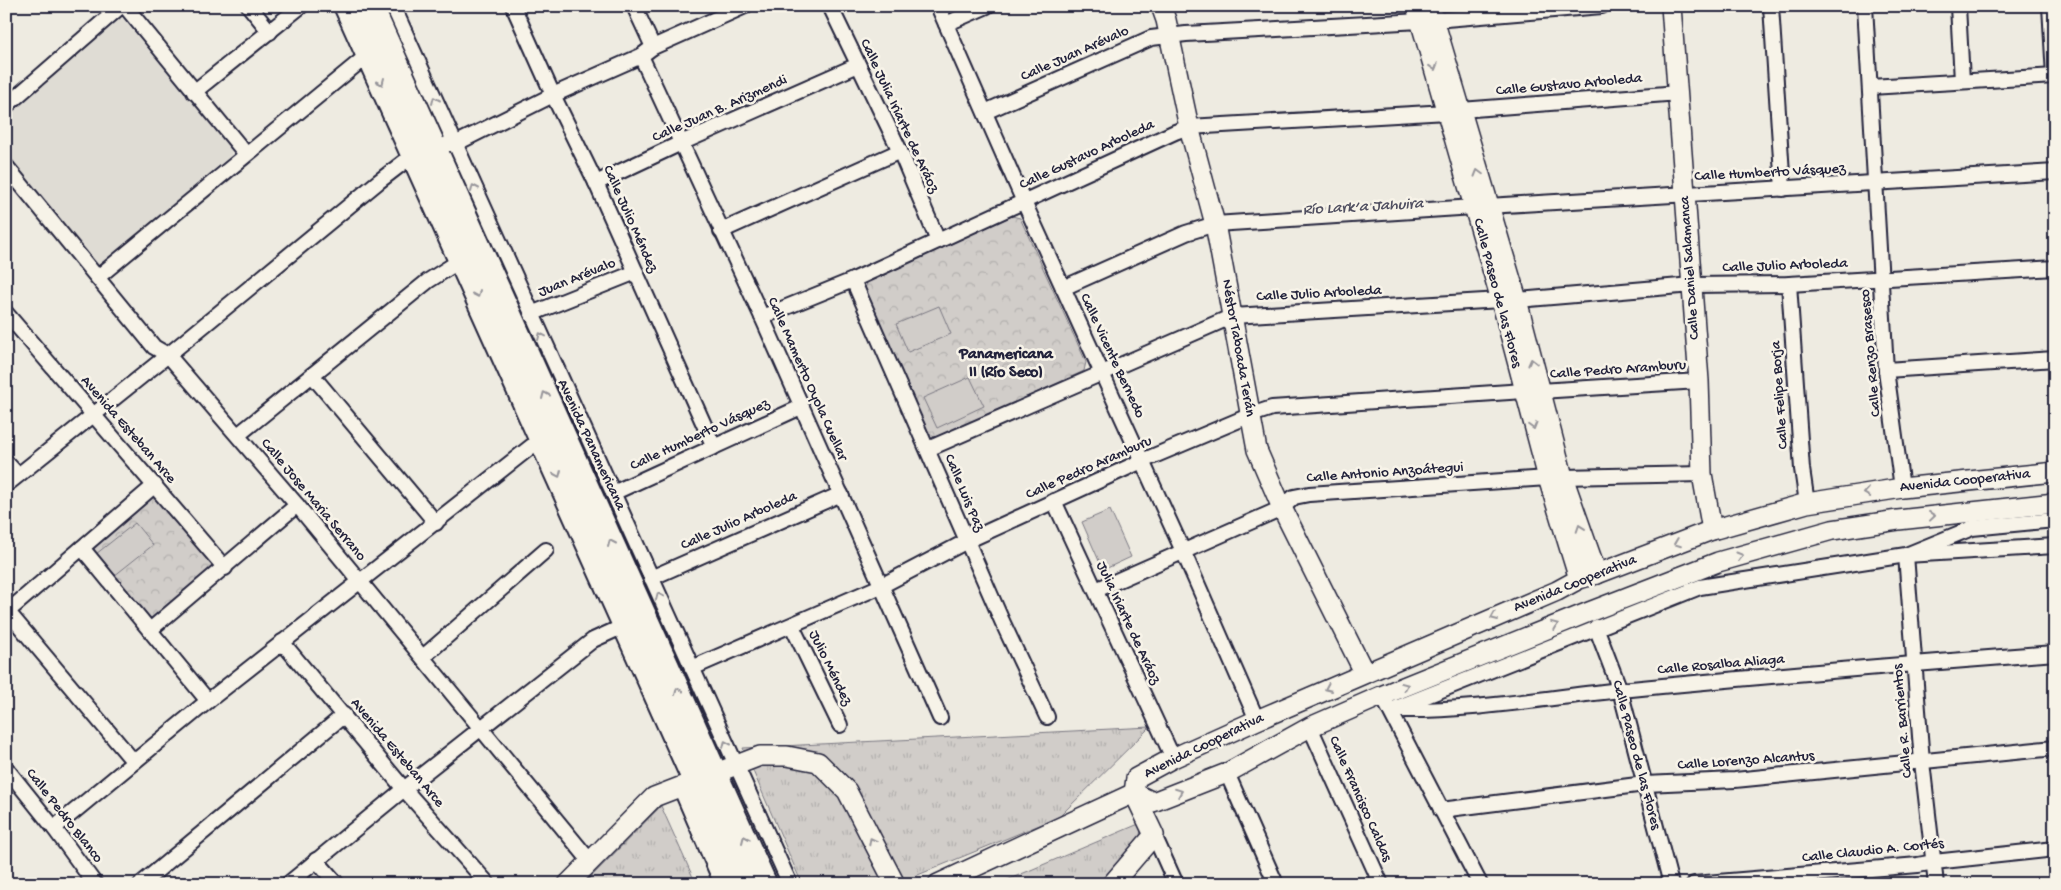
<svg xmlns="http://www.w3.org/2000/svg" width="2061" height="890" viewBox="0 0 2061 890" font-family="'Gochi Hand',sans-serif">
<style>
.built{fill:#dfdcd4}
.grass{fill:url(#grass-tufts);stroke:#7a7882}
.park{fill:url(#park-crowns);stroke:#7a7882}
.garden{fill:#d1cdc9;stroke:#7a7882}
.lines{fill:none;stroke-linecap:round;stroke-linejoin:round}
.street-casing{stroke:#22223b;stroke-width:18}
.secondary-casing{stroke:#22223b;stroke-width:22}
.highway-casing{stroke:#22223b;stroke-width:29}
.street{stroke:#f7f3e8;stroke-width:14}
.secondary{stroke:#f7f3e8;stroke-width:19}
.highway{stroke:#f7f3e8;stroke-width:25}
.oneway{stroke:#97959a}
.labels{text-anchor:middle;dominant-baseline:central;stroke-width:5;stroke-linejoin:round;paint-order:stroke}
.street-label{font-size:15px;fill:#22223b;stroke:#f7f3e8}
.water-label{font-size:16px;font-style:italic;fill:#504f60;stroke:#f7f3e8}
.neighbourhood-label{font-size:16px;font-weight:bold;fill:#22223b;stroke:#f7f3e8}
</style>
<defs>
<pattern id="grass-tufts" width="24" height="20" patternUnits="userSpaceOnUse" patternTransform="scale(1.25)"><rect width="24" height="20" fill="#d1cdc9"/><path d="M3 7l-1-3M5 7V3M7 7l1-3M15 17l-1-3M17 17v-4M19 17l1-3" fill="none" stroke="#b3b0ae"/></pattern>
<pattern id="park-crowns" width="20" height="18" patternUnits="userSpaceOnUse" patternTransform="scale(1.25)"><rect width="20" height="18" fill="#d1cdc9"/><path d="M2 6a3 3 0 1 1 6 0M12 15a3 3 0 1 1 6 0" fill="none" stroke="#b3b0ae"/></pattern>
</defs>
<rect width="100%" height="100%" fill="#eeebe1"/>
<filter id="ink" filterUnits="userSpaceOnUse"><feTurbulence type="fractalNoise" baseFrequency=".02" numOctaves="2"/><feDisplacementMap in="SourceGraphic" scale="10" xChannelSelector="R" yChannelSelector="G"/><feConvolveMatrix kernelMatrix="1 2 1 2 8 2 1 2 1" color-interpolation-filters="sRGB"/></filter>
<g filter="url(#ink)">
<path class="built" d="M118 18 123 19 232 150 231 155 99 267 6 154V114Z"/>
<g class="grass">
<path d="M1150 727 1059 817 896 884H802L743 748Z"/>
<path d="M661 806 696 884H584Z"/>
<path d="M1141 823 1140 839 1100 884H998Z"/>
</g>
<g class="park">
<path d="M1012 216 1020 218 1086 362 1084 371 936 438 929 434 864 290 868 281Z"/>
<path d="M152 492 216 564 153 621 89 548Z"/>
</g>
<g class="garden">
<path d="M939 306 951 334 908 352 896 324Z"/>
<path d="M970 377 984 406 937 428 923 398Z"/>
<path d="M1110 510 1131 557 1103 570 1082 522Z"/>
<path d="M135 523 153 545 114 576 96 554Z"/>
</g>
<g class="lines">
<defs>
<g id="street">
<path d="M125 6 246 154"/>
<path d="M249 6 270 32"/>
<path d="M393 6 790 884"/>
<path d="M513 6 553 95 596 183 714 447"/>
<path d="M634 6 653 47"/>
<path d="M830 6 900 151 938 241"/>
<path d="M938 6 1024 202 1183 551 1257 720"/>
<path d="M1771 6 1783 189"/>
<path d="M1865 6 1886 370 1902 488"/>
<path d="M1958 6 1962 81"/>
<path d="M2050 6 2054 76"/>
<path d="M1434 20 1602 6"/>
<path d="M946 24 987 6"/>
<path d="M641 56 762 317 940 718"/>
<path d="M1870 87 2055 76"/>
<path d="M194 92 301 6"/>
<path d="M6 106 121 6"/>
<path d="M1461 110 1679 93"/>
<path d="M985 112 1151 38 1186 34 1420 21"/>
<path d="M447 144H455L553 95 641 56 653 47 745 6"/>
<path d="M6 166 154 347 168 355 297 505 590 861"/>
<path d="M596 183 681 143 858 65"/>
<path d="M1488 206 2055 172"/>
<path d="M721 231 900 151"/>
<path d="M98 277 369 54"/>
<path d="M853 280 1002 621 1047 717"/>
<path d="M1789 284 1802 469 1807 503"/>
<path d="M1063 288 1186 233 1215 224 1474 207"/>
<path d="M1517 300 1692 285 1789 284 2055 268"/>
<path d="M6 313 225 568"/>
<path d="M531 314 636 272"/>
<path d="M762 317 853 280 1175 132 1189 127 1447 112"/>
<path d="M1886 370 2055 359"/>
<path d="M312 375 436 523"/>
<path d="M1540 391 1699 381"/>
<path d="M238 435 428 281 461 260"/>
<path d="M928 449 1233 316 1501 300"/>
<path d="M6 462 18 475"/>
<path d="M1563 477 1702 474"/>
<path d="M6 485 168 355 378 182 417 152"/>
<path d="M613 493 801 407"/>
<path d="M1054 501 1173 758"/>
<path d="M82 548 208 701"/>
<path d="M651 578 841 494"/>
<path d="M1096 590 1282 508 1294 497 1309 494 1548 478"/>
<path d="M8 612 134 762"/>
<path d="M6 613 155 485"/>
<path d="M792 626 840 725"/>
<path d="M1596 627 1620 690 1671 884"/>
<path d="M150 630 297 505"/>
<path d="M282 642 404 789 488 884"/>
<path d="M423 657 546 550"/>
<path d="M692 668 881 586 967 541 1142 461 1251 415 1272 408 1524 391"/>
<path d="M1386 703 1480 884"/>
<path d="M1391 710 1700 587 1906 555 2055 546"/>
<path d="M1398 710C1473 711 1546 698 1621 690 1765 676 1910 664 2055 653"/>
<path d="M1310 727 1381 884"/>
<path d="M6 768 54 828 95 884"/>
<path d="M1227 773 1276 884"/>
<path d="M680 787 722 884"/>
<path d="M1441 810 1645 784 1735 780 2055 748"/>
<path d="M54 828 208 701 542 438"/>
<path d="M1154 835 1176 884"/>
<path d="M316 860 337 884"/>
<path d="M141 884 344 715"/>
<path d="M288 884 404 789 593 640 626 625"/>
<path d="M1694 884 1918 865 1934 862 2055 849"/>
<path d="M1936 884 1922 762 1906 555 1972 528 2055 520"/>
</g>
<g id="secondary">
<path d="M1161 6 1166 20 1189 127 1215 224 1257 450 1282 508 1364 672"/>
<path d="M1416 6 1501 300 1548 478 1579 579"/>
<path d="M1430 6 1517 300 1563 477 1597 574"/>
<path d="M1671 6 1699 381 1702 474 1712 530"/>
<path d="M1134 793 1136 778 1173 758 1257 720 1557 591 1579 579 1597 574 1712 530 1807 503 1902 488 2055 472"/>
<path d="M1134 793 1153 802 1227 773 1310 727 1381 696 1589 612 1718 562 1832 530 1898 520 2055 503"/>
<path d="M568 884 654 797 760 756H787L818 762 847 791 895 884"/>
<path d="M938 884 1134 793"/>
<path d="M1112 884 1154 835 1134 793"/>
</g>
<g id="highway">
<path d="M347 6 742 884"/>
<path d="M370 6 764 884"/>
</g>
</defs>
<use href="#street" class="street-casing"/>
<use href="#secondary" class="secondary-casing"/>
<use href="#highway" class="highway-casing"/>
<use href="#street" class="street"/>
<use href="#secondary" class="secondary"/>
<use href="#highway" class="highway"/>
</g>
<defs><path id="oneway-chevron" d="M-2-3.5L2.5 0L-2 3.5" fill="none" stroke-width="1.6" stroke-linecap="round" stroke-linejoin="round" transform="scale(1.25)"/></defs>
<g class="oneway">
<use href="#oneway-chevron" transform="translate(1434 67) rotate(73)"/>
<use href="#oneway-chevron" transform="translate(381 82) rotate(66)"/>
<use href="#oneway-chevron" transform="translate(435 100) rotate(-114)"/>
<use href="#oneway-chevron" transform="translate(1478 173) rotate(-106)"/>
<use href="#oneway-chevron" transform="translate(474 188) rotate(-114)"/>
<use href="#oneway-chevron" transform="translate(477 294) rotate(66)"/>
<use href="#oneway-chevron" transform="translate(541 336) rotate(-115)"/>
<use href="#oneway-chevron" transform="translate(1532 362) rotate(-104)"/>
<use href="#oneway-chevron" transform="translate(545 395) rotate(-114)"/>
<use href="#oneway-chevron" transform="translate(1533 426) rotate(74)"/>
<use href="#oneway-chevron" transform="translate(558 474) rotate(66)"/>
<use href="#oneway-chevron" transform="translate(1867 493) rotate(171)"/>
<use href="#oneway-chevron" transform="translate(1932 516) rotate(-6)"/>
<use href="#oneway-chevron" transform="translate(1580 528) rotate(-109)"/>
<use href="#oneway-chevron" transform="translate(611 543) rotate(-114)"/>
<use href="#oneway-chevron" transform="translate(1677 543) rotate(159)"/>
<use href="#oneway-chevron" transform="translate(1740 556) rotate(-16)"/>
<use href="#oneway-chevron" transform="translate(659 596) rotate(-114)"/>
<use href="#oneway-chevron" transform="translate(1494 617) rotate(157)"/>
<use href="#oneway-chevron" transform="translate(1555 625) rotate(-22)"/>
<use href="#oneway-chevron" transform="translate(1405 686) rotate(-22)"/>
<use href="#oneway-chevron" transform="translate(1328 688) rotate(156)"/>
<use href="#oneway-chevron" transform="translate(678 691) rotate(-114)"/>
<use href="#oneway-chevron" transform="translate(726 744) rotate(-114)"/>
<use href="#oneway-chevron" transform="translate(1179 792) rotate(-21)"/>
<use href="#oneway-chevron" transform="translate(745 839) rotate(-114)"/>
<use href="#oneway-chevron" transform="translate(872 841) rotate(-118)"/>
</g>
</g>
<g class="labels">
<g class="street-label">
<text transform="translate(1075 54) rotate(-24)">Calle Juan Arévalo</text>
<text transform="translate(1569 85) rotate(-5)">Calle Gustavo Arboleda</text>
<text transform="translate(720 109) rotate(-24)">Calle Juan B. Arizmendi</text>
<text transform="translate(899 116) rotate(65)">Calle Julia Iriarte de Aráoz</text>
<text transform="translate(1087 155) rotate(-25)">Calle Gustavo Arboleda</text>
<text transform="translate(1770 173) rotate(-3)">Calle Humberto Vásquez</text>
<text transform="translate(630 219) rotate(66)">Calle Julio Méndez</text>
<text transform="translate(1785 266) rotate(-2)">Calle Julio Arboleda</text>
<text transform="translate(1690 268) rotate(-94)">Calle Daniel Salamanca</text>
<text transform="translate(577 278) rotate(-22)">Juan Arévalo</text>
<text transform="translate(1497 293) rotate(75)">Calle Paseo de las Flores</text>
<text transform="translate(1319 294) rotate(-3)">Calle Julio Arboleda</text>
<text transform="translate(1238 348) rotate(80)">Néstor Taboada Terán</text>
<text transform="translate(1871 353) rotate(-95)">Calle Renzo Brasesco</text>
<text transform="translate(1112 356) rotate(65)">Calle Vicente Bernedo</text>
<text transform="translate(1618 370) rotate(-4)">Calle Pedro Aramburu</text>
<text transform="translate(807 379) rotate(66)">Calle Mamerto Oyola Cuellar</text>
<text transform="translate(1780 395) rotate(-94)">Calle Felipe Borja</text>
<text transform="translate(128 430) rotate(49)">Avenida Esteban Arce</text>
<text transform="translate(700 435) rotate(-25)">Calle Humberto Vásquez</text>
<text transform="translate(591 445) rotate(65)">Avenida Panamericana</text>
<text transform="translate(1089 468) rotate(-24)">Calle Pedro Aramburu</text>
<text transform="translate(1385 473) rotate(-4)">Calle Antonio Anzoátegui</text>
<text transform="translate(1965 481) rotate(-6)">Avenida Cooperativa</text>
<text transform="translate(964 493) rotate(67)">Calle Luis Paz</text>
<text transform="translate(313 500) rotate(50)">Calle Jose Maria Serrano</text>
<text transform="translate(739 521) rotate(-24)">Calle Julio Arboleda</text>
<text transform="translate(1575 584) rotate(-22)">Avenida Cooperativa</text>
<text transform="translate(1128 623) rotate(65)">Julia Iriarte de Aráoz</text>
<text transform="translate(1721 665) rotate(-5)">Calle Rosalba Aliaga</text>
<text transform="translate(830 668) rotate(64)">Julio Méndez</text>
<text transform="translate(1903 721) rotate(-95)">Calle R. Barrientos</text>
<text transform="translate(1204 746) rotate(-26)">Avenida Cooperativa</text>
<text transform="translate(397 753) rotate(50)">Avenida Esteban Arce</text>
<text transform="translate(1636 755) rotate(75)">Calle Paseo de las Flores</text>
<text transform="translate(1746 761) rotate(-4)">Calle Lorenzo Alcantus</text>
<text transform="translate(1360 799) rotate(66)">Calle Francisco Caldas</text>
<text transform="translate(64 816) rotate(52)">Calle Pedro Blanco</text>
<text transform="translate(1873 851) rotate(-6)">Calle Claudio A. Cortés</text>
</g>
<g class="water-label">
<text transform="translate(1363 208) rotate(-3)">Río Lark’a Jahuira</text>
</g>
<g class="neighbourhood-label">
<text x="1006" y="355">Panamericana<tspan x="1006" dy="18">II (Río Seco)</tspan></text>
</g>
</g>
<rect width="2061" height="890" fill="none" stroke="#f7f3e8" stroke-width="25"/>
<rect x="12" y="12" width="2036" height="865" fill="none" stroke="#22223b" stroke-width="2" filter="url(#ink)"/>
</svg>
